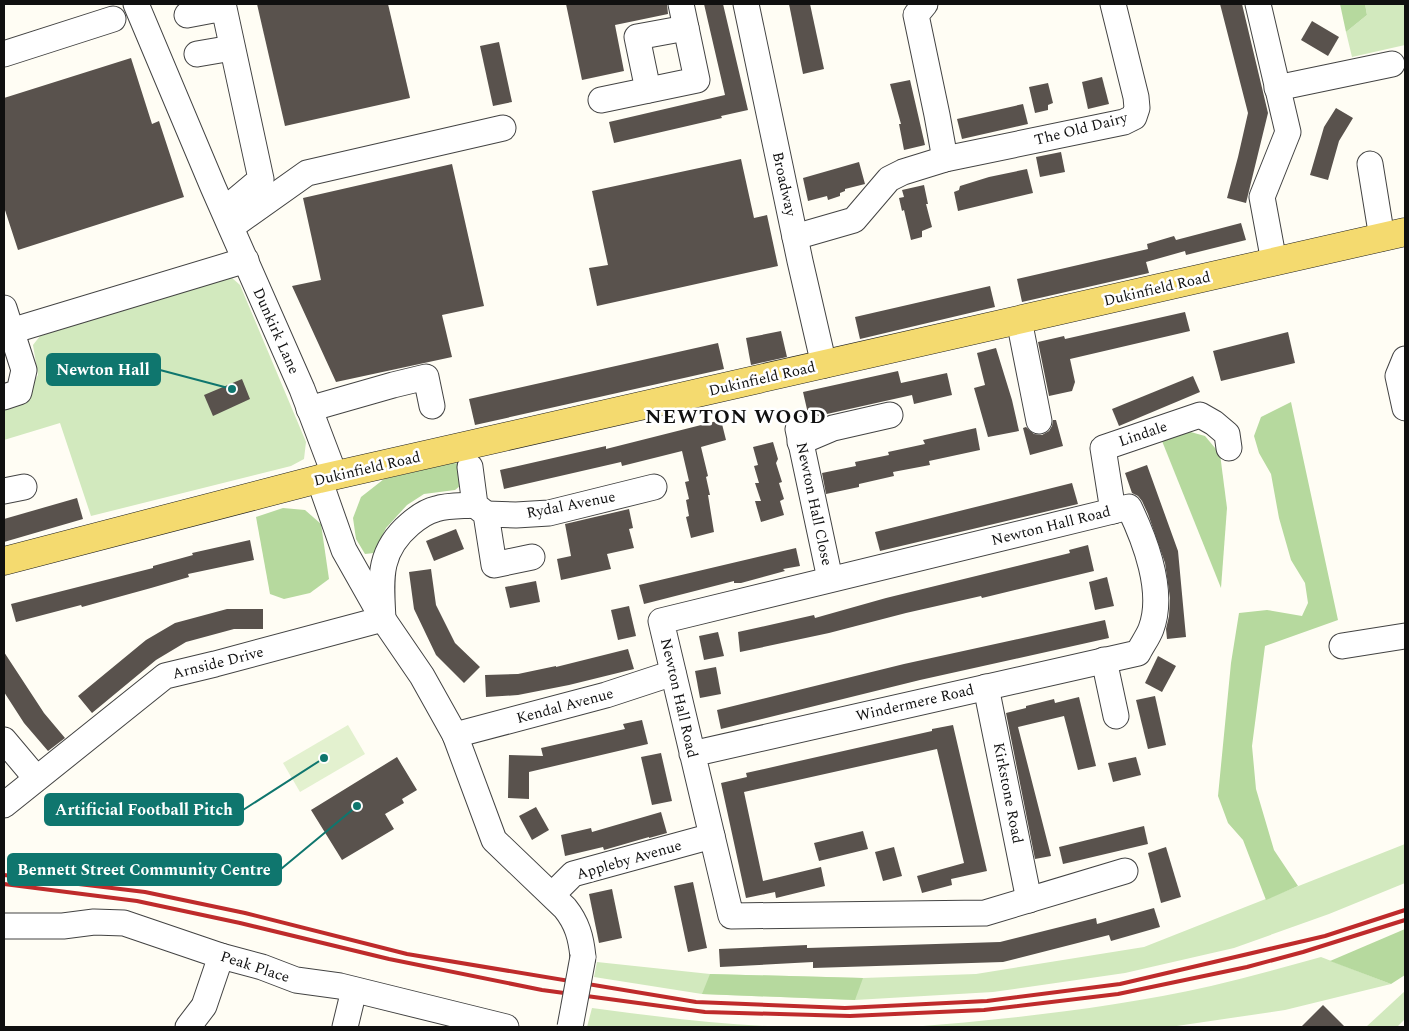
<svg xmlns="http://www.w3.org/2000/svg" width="1409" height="1031" viewBox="0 0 1409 1031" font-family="Spectral,serif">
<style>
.green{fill:#d2e9be}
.forest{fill:#b6d99e}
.pitch{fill:#e3f1cf}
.building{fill:#59524d}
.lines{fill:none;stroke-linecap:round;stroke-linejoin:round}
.minor-casing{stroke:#434343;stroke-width:27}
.major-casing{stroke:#212121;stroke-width:29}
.minor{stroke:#fff;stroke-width:25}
.major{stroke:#f4da6f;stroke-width:28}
.rail{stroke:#be2b2b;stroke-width:4}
.minor-bridge-casing{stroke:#434343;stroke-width:27;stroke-linecap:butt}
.minor-bridge{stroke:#fff;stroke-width:25}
.labels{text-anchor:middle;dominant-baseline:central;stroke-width:5;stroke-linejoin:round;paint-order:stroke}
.street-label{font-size:15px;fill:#101010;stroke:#fff}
.district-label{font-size:20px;font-weight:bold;letter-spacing:1px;fill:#101010;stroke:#fff}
.leader{fill:none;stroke:#0f766e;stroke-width:2}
.callout-dot{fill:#0f766e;stroke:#fff;stroke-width:2}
.callout{fill:#0f766e;stroke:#0f766e;stroke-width:2}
.callout-label{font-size:16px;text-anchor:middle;font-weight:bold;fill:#fff}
</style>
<rect width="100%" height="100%" fill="#fffdf4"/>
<g class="green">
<path d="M1365 4H1405V45L1352 57 1346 32 1367 15Z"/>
<path d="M231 277 240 285 306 442 304 459 291 466 91 516 60 423 4 440V408L26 394 38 375 33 345 40 336Z"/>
<path d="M1405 844V883L1329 914 1234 948 1125 973 993 992 855 1000 702 994 594 977 597 962 710 974 863 978 976 974 1144 947Z"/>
<path d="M1321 957 1391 984 1285 1010 1170 1027H911C1011 1019 1112 1008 1211 986 1248 977 1285 967 1321 957Z"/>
<path d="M1405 991V1019L1397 1027H1366Z"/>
<path d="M592 1008C660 1017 729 1026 798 1027H587Z"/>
</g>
<g class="forest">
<path d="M1340 4H1365L1367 15 1346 32Z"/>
<path d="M1291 402 1338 620 1265 646 1252 746 1256 789 1274 850 1298 886 1266 900 1243 840 1228 823 1218 796 1231 663 1239 613 1267 610 1302 616 1308 603 1305 583 1291 560 1279 518 1271 474 1259 453 1254 436 1261 417Z"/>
<path d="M1187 431 1205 436 1220 454 1227 508 1221 588 1160 436Z"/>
<path d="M452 463 466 464 465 482 455 490 424 494 407 505 386 528 374 553 365 554 356 539 353 518 361 497 384 479Z"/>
<path d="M283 508 305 510 321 524 329 579 310 593 284 599 270 594 256 517Z"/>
<path d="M1405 929V975L1391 984 1330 961Z"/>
<path d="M710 974 863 978 855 1000 702 994Z"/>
</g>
<path class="pitch" d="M348 725 365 754 300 792 283 763Z"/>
<g class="building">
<path d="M257 4H388L410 98 285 126Z"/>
<path d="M566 4H667L668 14 615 25 624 71 582 80Z"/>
<path d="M704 4H723L748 110 721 116 722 118 614 143 609 122 725 95Z"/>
<path d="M789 4H810L824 69 803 74Z"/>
<path d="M1220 4H1242L1268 113 1246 203 1227 198 1238 157 1248 113Z"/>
<path d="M1312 21 1339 37 1328 56 1301 40Z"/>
<path d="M499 42 512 102 493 106 480 46Z"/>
<path d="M131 58 152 124 159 121 184 197 18 250 4 207V98Z"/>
<path d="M1102 77 1109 104 1088 109 1082 82Z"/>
<path d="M910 80 925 145 904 150 899 124H901L890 84Z"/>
<path d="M1048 83 1053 103 1048 105V110L1035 113 1029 87Z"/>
<path d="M1023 104 1028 124 962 139 957 119Z"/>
<path d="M1336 108 1353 118 1339 141 1328 180 1310 175 1324 127Z"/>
<path d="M1061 152 1065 172 1040 177 1036 157Z"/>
<path d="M741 159 754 218 767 215 778 266 597 306 589 268 608 265 592 191Z"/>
<path d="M859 162 865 184 845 189V191L840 193V196L828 200 827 196 808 201 803 178Z"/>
<path d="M452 164 484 306 442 315 452 357 336 382 292 286 321 280 303 198Z"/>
<path d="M1027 169 1033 193 958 211 954 192 959 190 960 186 989 177Z"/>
<path d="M924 185 928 204H926L932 227 922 231V237L911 240 904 210 902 211 899 198 904 197 902 190Z"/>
<path d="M1241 223 1246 240 1186 255 1185 251 1146 262 1149 273 1022 302 1017 279 1148 249 1147 244 1174 236 1176 240Z"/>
<path d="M990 286 995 307 860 339 855 317Z"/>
<path d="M1185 312 1190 331 1070 359 1075 382 1072 391 1049 396 1038 342 1064 336 1065 339Z"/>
<path d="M781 331 787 357 751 365 746 338Z"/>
<path d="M1288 332 1295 363 1221 381 1213 351Z"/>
<path d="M718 343 724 369 475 425 469 399Z"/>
<path d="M996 348 1012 400 1019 431 988 437 974 388 985 385 977 353Z"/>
<path d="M898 371 901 383 947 373 952 395 914 404 912 395 809 418 803 392Z"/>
<path d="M1193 376 1200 392 1119 426 1112 409Z"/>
<path d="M242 379 250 399 213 416 204 395Z"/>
<path d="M721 420 726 440 701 447 708 476 706 477 710 495H708L714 532 691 538 686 517 689 516 686 500 689 499 685 482 689 481 682 451 622 466 621 462 504 489 500 470 606 446V449Z"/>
<path d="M1053 420H1056L1063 446 1030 455 1023 428 1026 427 1034 434 1042 435 1049 431 1052 426Z"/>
<path d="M976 428 980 450 929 461 930 465 893 472 894 476 859 484V487L826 494 822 473 856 466 855 462 889 455 888 452 925 444 923 440Z"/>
<path d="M773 442 778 459 776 463 782 482 779 483 784 499 780 501 784 515 761 522 755 501H761L755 483H759L754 466 758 465 753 447Z"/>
<path d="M1147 465 1178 551 1186 637 1167 639 1166 629 1169 616 1170 598 1165 563 1148 514 1142 501 1138 496 1132 493 1125 473Z"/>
<path d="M1072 483 1078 504 880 551 875 532Z"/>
<path d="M77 498 83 519 4 542V519Z"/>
<path d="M629 509 633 528 629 529 634 548 607 554 611 569 561 580 557 559 571 556 565 524Z"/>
<path d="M456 529 464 549 434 561 426 541Z"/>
<path d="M250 540 254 560 188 574 189 577 151 588 82 607 81 605 16 622 11 604 153 568V566L193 555 192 553Z"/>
<path d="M1088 545 1094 571 982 598 981 596 906 613 829 633 740 652 738 632 814 615 815 618 886 598 1070 553 1069 550Z"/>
<path d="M796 548 800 566 783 569 785 571 741 583H734V581L644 604 639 585Z"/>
<path d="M431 569 436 605 455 643 480 667 464 683 436 655 414 609 409 572Z"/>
<path d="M1107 577 1114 606 1095 610 1089 582Z"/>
<path d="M536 581 540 602 510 608 505 587Z"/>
<path d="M629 606 636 636 618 640 611 610Z"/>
<path d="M227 609H263V629H234L186 642 156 660 92 713 78 696 146 640 175 623Z"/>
<path d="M1105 620 1109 638 920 680 721 729 717 710 904 664Z"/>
<path d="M718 632 724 656 704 660 699 636Z"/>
<path d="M628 649 634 669 569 685 518 695 486 697 485 675 518 674 556 666V667Z"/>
<path d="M4 652 44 713 65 738 48 751 24 723 4 692Z"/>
<path d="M1158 656 1176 666 1162 692 1145 683Z"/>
<path d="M716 667 721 694 700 698 695 671Z"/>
<path d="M1155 696 1166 745 1148 749 1136 700Z"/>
<path d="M1079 697 1096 766 1078 770 1064 716 1018 727 1051 856 1035 859 1006 713 1026 708V706L1054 699 1055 703Z"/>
<path d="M642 720 648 744 529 772V799L508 798 509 755 543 756 541 748 625 729 623 724Z"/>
<path d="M953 725 987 871 951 879 952 885 922 893 917 876 964 863 937 749 744 792 763 881 821 867 825 886 776 898 775 892 746 898 721 783 747 777 746 773 932 731V729Z"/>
<path d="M661 753 672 801 652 805 641 757Z"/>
<path d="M397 757 417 790 402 799 404 803 385 814 394 829 342 860 311 810Z"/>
<path d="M1136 757 1141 775 1113 782 1108 763Z"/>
<path d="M536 807 549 830 532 840 519 816Z"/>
<path d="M661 812 667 833 649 838V837L604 850 603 847 565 856 561 835 591 828 592 832Z"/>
<path d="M1144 826 1148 844 1063 864 1059 847Z"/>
<path d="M863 831 868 849 819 861 814 843Z"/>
<path d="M894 847 902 876 883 881 875 852Z"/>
<path d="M1166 847 1181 897 1161 903 1148 853Z"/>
<path d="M693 882 707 948 688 952 674 886Z"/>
<path d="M612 889 622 938 599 943 589 894Z"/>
<path d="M1154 908 1160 927 1111 941 1109 935 1003 962 813 968V962L720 967 719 949 807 945V948L1000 942 1096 918 1097 924Z"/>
<path d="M1323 1005 1345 1027H1301Z"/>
</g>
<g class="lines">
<defs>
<g id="minor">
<path d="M136 4 213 187 302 389 335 476"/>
<path d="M746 4 800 261 824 365"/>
<path d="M925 4 916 15 937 115 945 159"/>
<path d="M1258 4 1288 132 1262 197 1274 262"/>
<path d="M187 15 224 8 261 179 224 210"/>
<path d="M4 54 113 19"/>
<path d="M197 54 232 48"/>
<path d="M1277 88 1392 64"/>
<path d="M648 90 637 37 686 28"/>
<path d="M601 100 697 80 681 4"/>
<path d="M1370 164 1382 238"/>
<path d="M231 227 307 173 503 128"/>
<path d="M795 237 854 220 889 179 903 172 945 159 1124 122 1134 117 1137 108 1136 97 1113 4"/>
<path d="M4 308 24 370 19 392 4 397"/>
<path d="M1019 320 1039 421"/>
<path d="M11 331 246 260"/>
<path d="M1405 359 1398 376 1405 408"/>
<path d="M309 409 393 385 426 377 432 406"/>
<path d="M798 429 830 579"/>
<path d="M800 442 833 428 890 415"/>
<path d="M470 467 475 505 486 514 494 565 532 557"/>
<path d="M319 479 344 550 383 619 422 676 455 735 494 840 565 908C577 923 581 937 583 957"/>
<path d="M4 491 24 487"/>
<path d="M1113 511 1103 448 1200 415 1214 423 1227 434 1229 448"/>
<path d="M486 514 516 515 549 513 654 487"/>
<path d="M1342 646 1405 636"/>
<path d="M1104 660 1116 716"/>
<path d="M986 687 1029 900"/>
<path d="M455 735 606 695 673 673"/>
<path d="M4 740 36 778"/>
<path d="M692 754 1138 653C1142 645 1148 637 1151 629 1165 592 1145 540 1129 507L661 621 731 916 985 913 1125 871"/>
<path d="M4 805 165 676 215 664 383 619C381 580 377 552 410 524 417 518 427 511 436 509 448 505 462 506 475 505"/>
<path d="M553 894 573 874 712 836"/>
<path d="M4 926H63L94 922 124 923 221 956 262 967 296 980 340 986 506 1027"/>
<path d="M188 1027 204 1006 221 956"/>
<path d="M345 1027 354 990"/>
</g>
<path id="major" d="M4 561 319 479 1405 232"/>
</defs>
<use href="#minor" class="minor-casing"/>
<use href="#major" class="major-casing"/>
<use href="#minor" class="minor"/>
<use href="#major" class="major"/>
<g class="rail">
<path d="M4 875 145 892 245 913 407 954 696 1002 845 1008 987 1001 1120 984 1325 936 1405 910"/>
<path d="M4 884 137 901 240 923 389 959 542 990 705 1012 850 1016 984 1010 1118 994 1247 967 1303 952 1405 920"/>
</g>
<defs>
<path id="minor-bridge" d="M570 1027 583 957"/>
</defs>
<use href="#minor-bridge" class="minor-bridge-casing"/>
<use href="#minor-bridge" class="minor-bridge"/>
</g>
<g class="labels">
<g class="street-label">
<text transform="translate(1081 129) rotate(-14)">The Old Dairy</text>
<text transform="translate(784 184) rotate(78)">Broadway</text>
<text transform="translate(1157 289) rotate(-13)">Dukinfield Road</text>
<text transform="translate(276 331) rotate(66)">Dunkirk Lane</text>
<text transform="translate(762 379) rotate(-13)">Dukinfield Road</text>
<text transform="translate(1143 434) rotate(-19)">Lindale</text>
<text transform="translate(367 469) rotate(-13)">Dukinfield Road</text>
<text transform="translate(814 504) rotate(78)">Newton Hall Close</text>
<text transform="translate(571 505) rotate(-11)">Rydal Avenue</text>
<text transform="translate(1051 526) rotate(-14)">Newton Hall Road</text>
<text transform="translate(218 663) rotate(-14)">Arnside Drive</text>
<text transform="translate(679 698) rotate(77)">Newton Hall Road</text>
<text transform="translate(915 703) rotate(-13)">Windermere Road</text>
<text transform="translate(565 706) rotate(-15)">Kendal Avenue</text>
<text transform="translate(1008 793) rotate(79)">Kirkstone Road</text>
<text transform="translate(629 860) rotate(-16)">Appleby Avenue</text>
<text transform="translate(255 967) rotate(18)">Peak Place</text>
</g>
<g class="district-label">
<text x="736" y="417">NEWTON WOOD</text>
</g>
</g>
<path class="leader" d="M232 389L160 370M324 758L243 810M357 806L281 869"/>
<g class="callout-dot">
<circle cx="232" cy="389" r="5"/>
<circle cx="324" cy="758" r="5"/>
<circle cx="357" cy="806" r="5"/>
</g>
<g class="callout">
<rect x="47" y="354" width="113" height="31" rx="5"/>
<rect x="45" y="794" width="198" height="31" rx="5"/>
<rect x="8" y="854" width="273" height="31" rx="5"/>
</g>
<g class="callout-label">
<text x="103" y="375">Newton Hall</text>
<text x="144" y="815">Artificial Football Pitch</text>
<text x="144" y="875">Bennett Street Community Centre</text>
</g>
<rect width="1409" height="1031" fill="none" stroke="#101010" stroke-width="10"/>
</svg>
